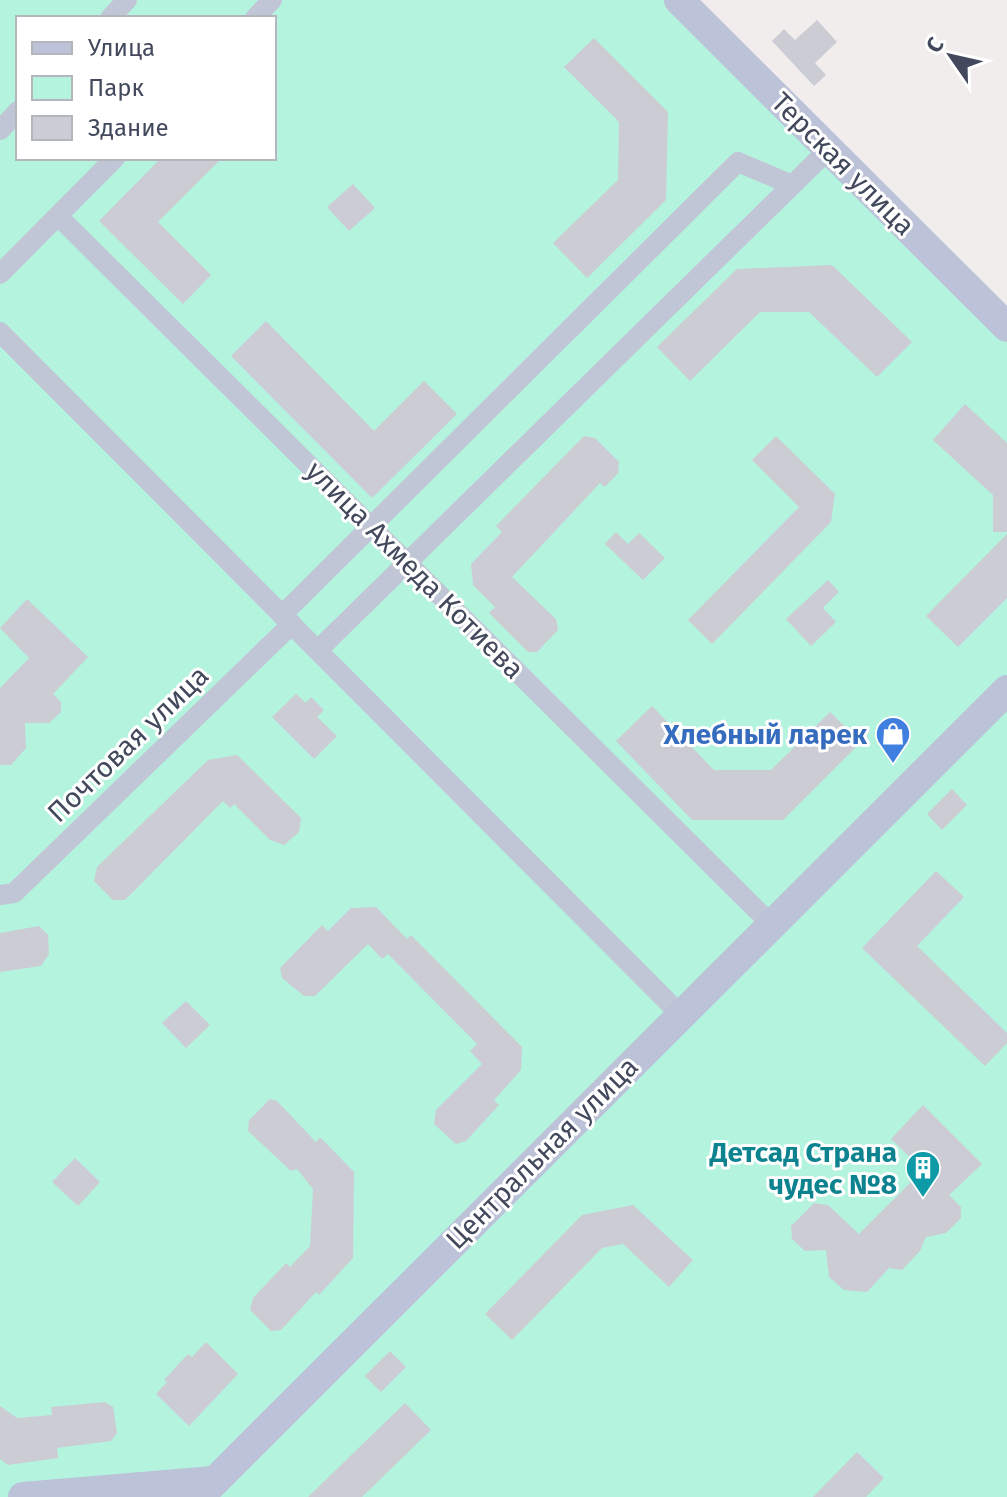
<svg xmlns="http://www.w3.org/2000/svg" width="1007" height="1497" viewBox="0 0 1007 1497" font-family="'Fira Sans',sans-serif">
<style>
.green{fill:#b4f3de;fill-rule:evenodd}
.building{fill:#ccccd5}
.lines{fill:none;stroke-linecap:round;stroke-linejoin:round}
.street{stroke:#c1c6d6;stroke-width:20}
.secondary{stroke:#bcc2d8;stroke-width:30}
.labels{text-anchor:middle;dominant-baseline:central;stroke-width:6;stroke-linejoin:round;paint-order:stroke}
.street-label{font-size:28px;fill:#43495c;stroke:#fff}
.shop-label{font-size:28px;font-weight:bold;fill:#366cbe;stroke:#fff;text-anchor:end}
.culture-label{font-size:28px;font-weight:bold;fill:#0d838f;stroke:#fff;text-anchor:end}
</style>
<rect width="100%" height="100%" fill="#f0edec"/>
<path class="green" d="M0 0H679L1007 327V1497H0ZM18 18H274V158H18Z"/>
<g class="building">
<path d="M817 20 837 42 815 63 826 75 814 86 772 41 784 29 795 40Z"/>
<path d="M594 38 668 112 666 200 587 278 553 243 618 180 619 122 564 67Z"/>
<path d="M161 158H222L158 222 211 275 183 304 99 221Z"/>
<path d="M353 184 375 208 349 231 327 207Z"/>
<path d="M832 265 912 342 877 377 809 312H760L690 381 657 347 737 269Z"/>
<path d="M266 321 374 431 424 381 457 414 372 498 231 356Z"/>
<path d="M965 404 1007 443V532H993V495L933 440Z"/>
<path d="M584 436 595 438 619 462 618 473 605 487 600 483 512 577 556 619 558 630 537 652H528L489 613 495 607 473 585 471 564 502 532 496 526Z"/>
<path d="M776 436 835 494 831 522 712 644 688 620 799 507 752 460Z"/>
<path d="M616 532 628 544 639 533 665 558 643 580 605 544Z"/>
<path d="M1007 534V598L958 647 926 616Z"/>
<path d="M828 580 839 592 823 608 836 622 811 646 786 619Z"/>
<path d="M27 599 88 657 53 694 61 702V712L49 723H25L26 748 11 765H0V688L29 658 0 628Z"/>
<path d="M296 694 306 703 311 697 324 710 317 717 337 736 314 759 272 717Z"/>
<path d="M652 706 714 770H771L830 712 861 742 783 820H692L616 741Z"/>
<path d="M237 755 301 818 299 832 284 845 270 840 234 804 230 808 223 801 125 900H113L94 881 97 867 208 760Z"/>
<path d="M952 789 967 805 942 830 927 814Z"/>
<path d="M936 871 964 897 917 946 1007 1033V1043L985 1066 862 948Z"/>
<path d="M376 907 407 939 411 935 522 1047 521 1070 494 1100 499 1105 466 1141 456 1144 434 1124 436 1110 482 1064 470 1051 477 1044 388 954 382 959 368 944 315 996H304L282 978 280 968 322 925 328 931 351 908Z"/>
<path d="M39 926 48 935 49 954 41 966 0 972V933Z"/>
<path d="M186 1001 210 1025 186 1048 162 1023Z"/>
<path d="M270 1099 277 1101 316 1142 320 1137 354 1172 353 1258 319 1295 316 1292 281 1330 271 1331 250 1310 253 1298 286 1263 290 1267 310 1246 313 1189 297 1169 291 1171 248 1131 249 1120Z"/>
<path d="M923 1105 982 1164 949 1195 961 1207V1218L946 1233 926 1237 920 1251 902 1270 889 1268 867 1292 844 1290 829 1277 826 1250 805 1251 792 1239 791 1226 814 1203 828 1205 859 1234 923 1170 891 1139Z"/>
<path d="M75 1158 100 1182 78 1206 52 1182Z"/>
<path d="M633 1205 693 1260 669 1287 623 1244 602 1248 512 1340 485 1314 582 1215Z"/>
<path d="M206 1342 238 1374 189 1426 156 1394 167 1382 164 1380 188 1354 192 1357Z"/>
<path d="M390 1351 406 1367 381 1392 365 1376Z"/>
<path d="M105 1402 113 1407 117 1433 111 1441 57 1448 58 1458 8 1465 0 1459V1406L17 1418 52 1415 51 1407Z"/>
<path d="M405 1403 431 1430 362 1497H308Z"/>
<path d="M857 1452 884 1478 866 1497H813Z"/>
</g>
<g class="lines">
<g class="street">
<path d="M110 18 127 0"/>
<path d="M255 18 272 0"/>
<path d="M0 130 18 111"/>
<path d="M58 216 772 925"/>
<path d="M0 274 115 158"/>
<path d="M0 332 681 1015"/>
<path d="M282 615 738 162 792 185"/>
<path d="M318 650 829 149"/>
<path d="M0 895 14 893 292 624"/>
</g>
<g class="secondary">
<path d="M679 0 1007 327"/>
<path d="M23 1497 213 1481"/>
<path d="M199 1497 1007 690"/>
</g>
</g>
<defs>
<symbol id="shop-pin" viewBox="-11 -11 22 30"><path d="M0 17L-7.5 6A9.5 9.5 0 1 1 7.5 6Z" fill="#3f7fe0" stroke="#fff"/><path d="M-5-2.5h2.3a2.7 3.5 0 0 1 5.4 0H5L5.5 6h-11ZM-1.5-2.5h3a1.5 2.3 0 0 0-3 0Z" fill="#fff"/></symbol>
<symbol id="building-pin" viewBox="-11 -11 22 30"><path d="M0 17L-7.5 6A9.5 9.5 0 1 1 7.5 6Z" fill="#0f9aa8" stroke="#fff"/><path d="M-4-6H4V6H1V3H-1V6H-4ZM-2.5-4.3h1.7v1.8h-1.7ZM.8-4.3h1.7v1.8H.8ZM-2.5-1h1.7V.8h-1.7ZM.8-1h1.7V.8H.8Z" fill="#fff"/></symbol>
</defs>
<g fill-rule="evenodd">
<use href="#shop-pin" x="873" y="714" width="40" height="54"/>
<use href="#building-pin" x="903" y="1148" width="40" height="54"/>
</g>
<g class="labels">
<g class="street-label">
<text transform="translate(843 164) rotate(45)">Терская улица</text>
<text transform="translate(415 570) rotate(45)">улица Ахмеда Котиева</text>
<text transform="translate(128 744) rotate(-44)">Почтовая улица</text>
<text transform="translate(542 1153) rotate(-45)">Центральная улица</text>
</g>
<g class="shop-label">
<text x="867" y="734">Хлебный ларек</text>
</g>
<g class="culture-label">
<text x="897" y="1152">Детсад Страна<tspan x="897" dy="32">чудес №8</tspan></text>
</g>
</g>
<rect x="16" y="16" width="260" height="144" fill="#ffffff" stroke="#b4b6be" stroke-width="2"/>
<rect x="32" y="42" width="40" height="12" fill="#bcc2d8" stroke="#b4b6be" stroke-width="2"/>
<text x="88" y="56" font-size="24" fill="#43495c">Улица</text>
<rect x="32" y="76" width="40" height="24" fill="#b4f3de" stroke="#b4b6be" stroke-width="2"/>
<text x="88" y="96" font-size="24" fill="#43495c">Парк</text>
<rect x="32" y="116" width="40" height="24" fill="#ccccd5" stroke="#b4b6be" stroke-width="2"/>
<text x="88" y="136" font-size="24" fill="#43495c">Здание</text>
<g transform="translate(951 56) rotate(304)" stroke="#ffffff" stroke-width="6" paint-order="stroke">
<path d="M0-6L14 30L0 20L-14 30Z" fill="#43495c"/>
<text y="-12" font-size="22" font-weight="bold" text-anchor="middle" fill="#43495c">С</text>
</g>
</svg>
